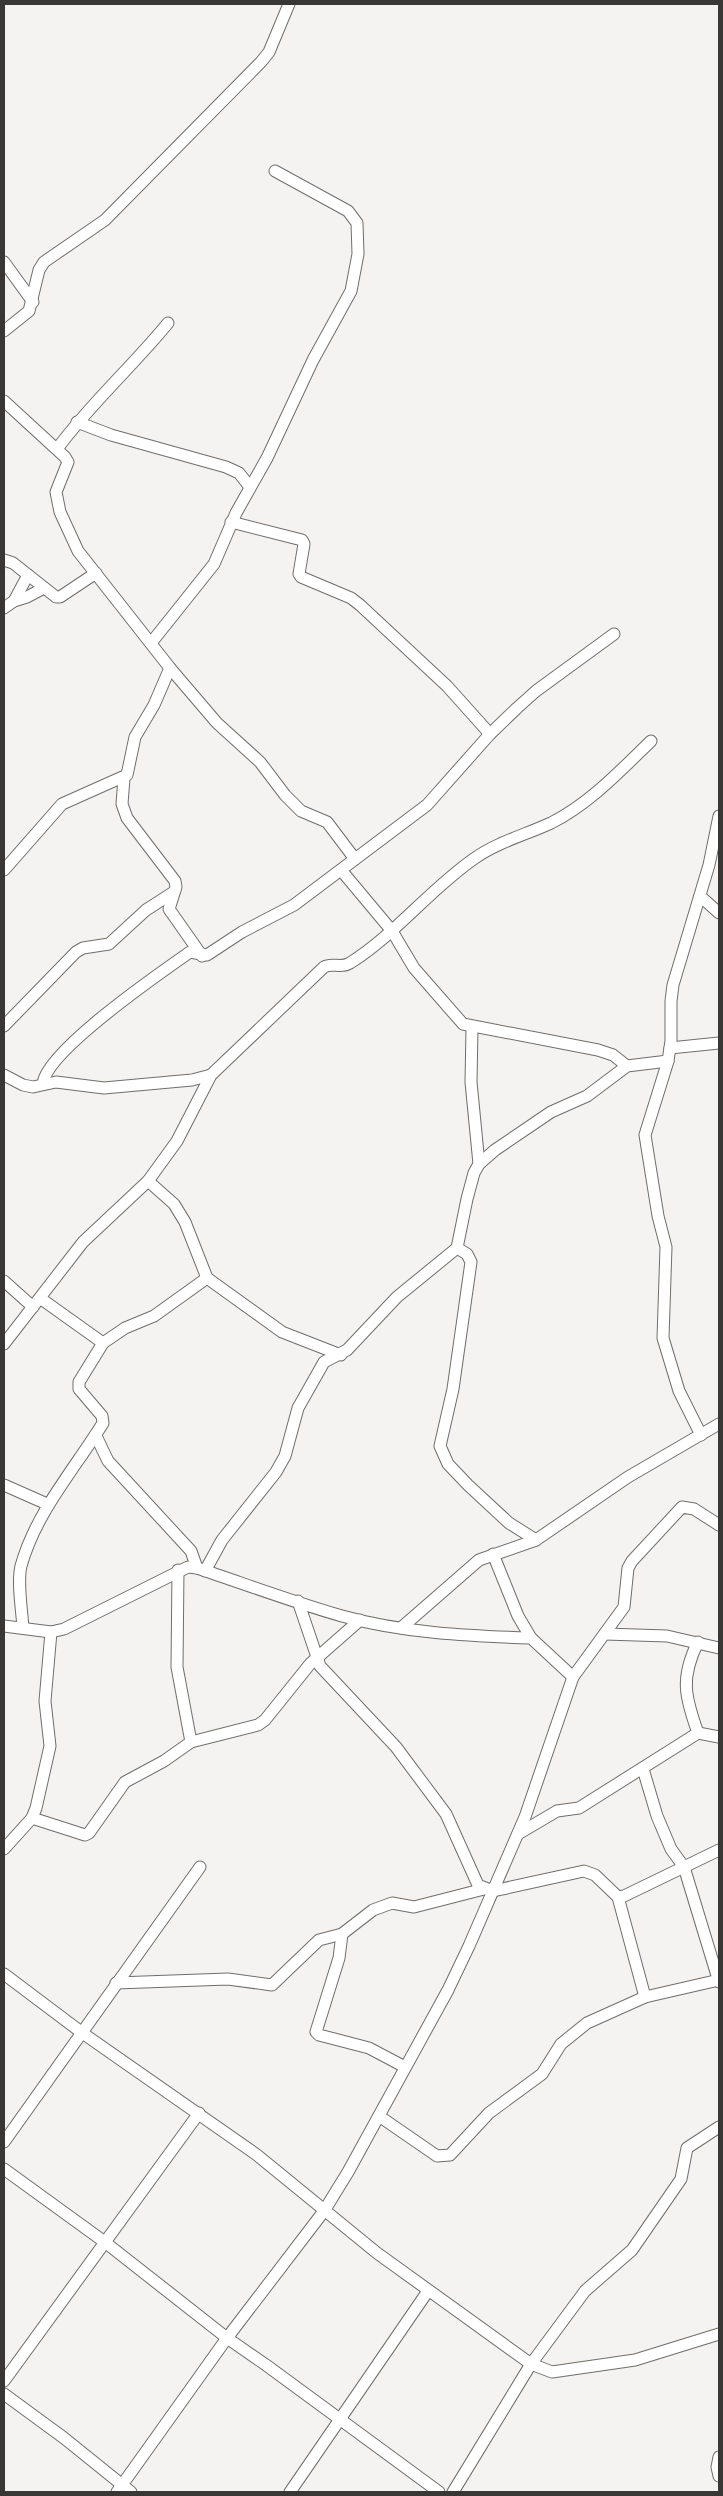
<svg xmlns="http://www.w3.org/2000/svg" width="723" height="2496" viewBox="0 0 723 2496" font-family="'PT Sans Narrow',sans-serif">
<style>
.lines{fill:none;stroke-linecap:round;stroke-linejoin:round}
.minor-casing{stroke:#706e6b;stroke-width:13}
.minor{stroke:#fff;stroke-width:11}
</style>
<rect width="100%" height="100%" fill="#f5f3f1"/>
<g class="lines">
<defs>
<g id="minor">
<path d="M4 262 33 302"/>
<path d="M4 331 29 311 39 270 44 262 105 220 261 62 269 52 289 4"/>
<path d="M4 401 65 457 68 462 56 492 60 512 78 551 170 668 217 723 260 762 285 795 301 811 327 822 355 859"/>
<path d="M77 422 111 435 226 467 239 473 250 487"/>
<path d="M57 449C90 404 132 367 168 323"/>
<path d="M231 522 302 540 304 544 299 574 301 577 351 598 360 605 447 686 490 734"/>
<path d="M4 560 13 563 56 597H60L96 573"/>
<path d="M14 601 27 597 44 588"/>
<path d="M4 608 14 601 28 575"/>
<path d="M151 643 214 564 236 513 267 458 313 360 351 291 358 254 357 223 348 211 275 171"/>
<path d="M124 778 122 804 127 818 175 881 176 887 169 909 202 956"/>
<path d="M4 870 62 804 127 775 135 737 154 705 170 668"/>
<path d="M341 870 392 931 414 968 463 1024 598 1050 613 1055 627 1066"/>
<path d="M700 896 719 913"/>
<path d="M4 1026 76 952 83 948 109 944 146 910 174 892"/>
<path d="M472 1028 471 1082 479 1164"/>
<path d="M670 1048 719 1043"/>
<path d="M4 1075 23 1085 33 1087 56 1082 104 1088 192 1080 211 1075"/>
<path d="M43 1083C48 1050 160 973 190 952L207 955 242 932 294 905 427 805 490 734 517 708 536 691 614 634"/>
<path d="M148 1181 174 1204 185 1222 207 1278 282 1332 341 1355"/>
<path d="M457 1248 467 1254 471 1262 453 1389 440 1446 448 1464 468 1485 509 1523 536 1540"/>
<path d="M4 1281 33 1307"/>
<path d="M40 1298 103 1343"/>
<path d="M4 1344 83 1242 148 1181 177 1141 211 1075 324 967C332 962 341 969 350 963 396 934 430 889 475 858 498 842 525 835 551 823 589 804 620 771 651 741"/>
<path d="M701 1435 679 1391 663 1338 666 1247 658 1216 645 1135 668 1061 671 1041V1001L673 985 709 865 719 816"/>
<path d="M96 1436 108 1461 191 1551 197 1568"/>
<path d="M4 1485 47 1504"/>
<path d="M493 1554 518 1616 531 1638"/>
<path d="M178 1570 177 1667 191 1742"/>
<path d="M205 1571 222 1540 276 1472 285 1456 298 1408 324 1362 347 1350 397 1297 457 1248 467 1199 474 1173 479 1164 495 1150 551 1112 587 1096 627 1066 668 1061"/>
<path d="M298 1601 320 1666 396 1747 446 1814 478 1885 493 1891 584 1871 595 1875 618 1897 624 1896 719 1850"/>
<path d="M4 1626 51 1632 64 1629 188 1567 197 1568C245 1584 293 1602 342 1616 403 1633 468 1636 531 1638L573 1677"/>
<path d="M23 1628C22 1611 17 1582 21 1566 36 1512 74 1470 103 1423L102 1416 79 1389V1382L103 1343 125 1328 154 1316 207 1278"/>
<path d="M401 1628 479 1560 536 1540 628 1477 719 1424"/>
<path d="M605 1634 667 1636 719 1648"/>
<path d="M698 1733C685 1697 680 1678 698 1642"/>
<path d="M643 1769 657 1816 671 1849 684 1867 719 1982"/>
<path d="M32 1818 85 1835 89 1833 125 1782 164 1761 191 1742 258 1725 265 1720 310 1664 360 1620"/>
<path d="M518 1834 557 1811 579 1808 698 1733 719 1737"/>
<path d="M4 1849 32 1818 36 1808 50 1746 45 1701 51 1632"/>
<path d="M618 1897 645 1997"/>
<path d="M342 1934 339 1958 316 2032 319 2035 369 2048 405 2067"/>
<path d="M4 1974 81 2032 257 2155 377 2253 531 2364 552 2372 635 2360 719 2334"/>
<path d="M116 1983 228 1979 272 1985 319 1940 342 1934 373 1910 392 1903 414 1907 484 1889"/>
<path d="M379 2116 437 2156 450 2155 489 2113 542 2074 561 2044 587 2023 645 1997 719 1980"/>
<path d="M4 2142 200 1867"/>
<path d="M4 2169 106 2243 227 2338 266 2365 439 2492"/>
<path d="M4 2381 199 2113"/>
<path d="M4 2394 64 2438 131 2492"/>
<path d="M719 2457 717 2467 719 2476"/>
<path d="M117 2492 227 2338 324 2211 348 2172 448 1990 469 1946 525 1817 573 1677 624 1607 628 1568 632 1561 682 1507 694 1509 719 1525"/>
<path d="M290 2492 428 2291"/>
<path d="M453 2492 531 2364 585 2291 632 2250 681 2179 687 2148 719 2127"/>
</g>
</defs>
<use href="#minor" class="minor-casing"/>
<use href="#minor" class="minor"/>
</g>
<rect width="723" height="2496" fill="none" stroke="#383736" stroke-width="10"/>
</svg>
